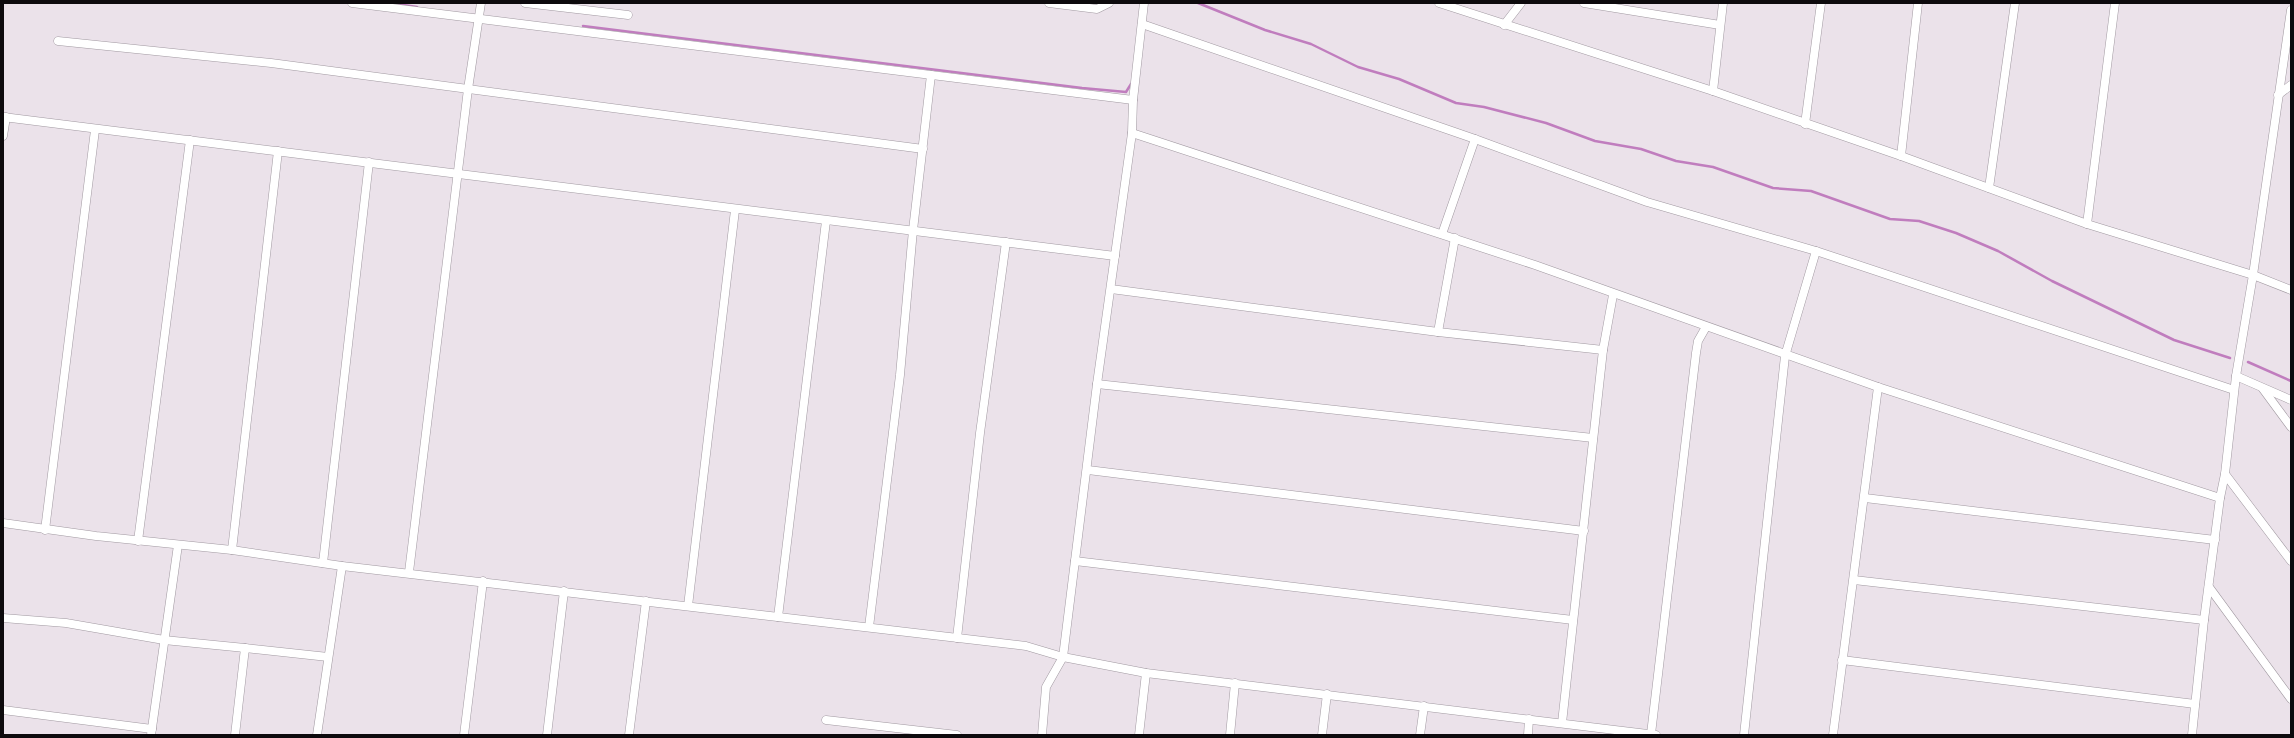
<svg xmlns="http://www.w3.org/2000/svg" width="2294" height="738" viewBox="0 0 2294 738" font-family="Rubik,sans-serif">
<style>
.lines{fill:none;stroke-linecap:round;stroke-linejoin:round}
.stream{stroke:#c07dbe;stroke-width:2.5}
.street-casing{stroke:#a199a1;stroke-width:9}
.street{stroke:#fff;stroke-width:8}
</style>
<rect width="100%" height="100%" fill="#ebe2ea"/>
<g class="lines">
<g class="stream">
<path d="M390 3 417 7"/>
<path d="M1198 3 1265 30 1311 44 1358 67 1399 79 1456 103 1484 107 1546 123 1595 141 1641 149 1676 161 1713 167 1773 188 1811 191 1890 219 1919 221 1956 233 1998 251 2052 281 2174 340 2230 358"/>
<path d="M583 26 1082 88 1126 92 1131 84"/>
<path d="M2248 362 2291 381"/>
</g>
<defs>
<g id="street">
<path d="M352 3C613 33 873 67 1133 100"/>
<path d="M525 3 628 15"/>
<path d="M1049 3 1097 9 1109 3"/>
<path d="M1439 3 1713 91 1901 156 2087 224 2253 275 2291 290"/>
<path d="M1584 3 1720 25"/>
<path d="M1142 24 1475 139 1647 202 1816 251 2234 390"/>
<path d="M1504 25 1521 3"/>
<path d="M58 41 271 63 923 149"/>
<path d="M1713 91 1723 3"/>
<path d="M2278 95 2291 85"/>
<path d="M3 117 1115 256"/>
<path d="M1805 124 1821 3"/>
<path d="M1132 133 1535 265 1878 387 2220 498"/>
<path d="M3 136 6 117"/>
<path d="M1901 156 1918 3"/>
<path d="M1989 188 2015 3"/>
<path d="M2087 224 2115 3"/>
<path d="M1442 234 1475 139"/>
<path d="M1111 289 1438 332 1603 350"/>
<path d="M1438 332 1455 238"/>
<path d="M2236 376 2291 400"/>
<path d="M1097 384 1593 438"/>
<path d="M2263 389 2291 427"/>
<path d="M1088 470 1584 531"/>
<path d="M2225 474 2291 561"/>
<path d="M1865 498 2215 540"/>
<path d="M3 523 96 536 232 550 342 566 1026 646 1063 657 1146 673 1656 735"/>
<path d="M45 530 95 130"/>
<path d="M138 541 190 140"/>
<path d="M232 550 278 151"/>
<path d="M1075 561 1573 620"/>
<path d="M323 563 369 162"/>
<path d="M409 572 468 89 481 3"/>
<path d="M1854 580 2204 620"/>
<path d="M2209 587 2291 699"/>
<path d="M688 606 735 210"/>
<path d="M778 617 826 221"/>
<path d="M3 618 66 623 164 640 245 648"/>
<path d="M869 627 900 375 913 230 931 75"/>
<path d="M957 638 980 433 1006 242"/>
<path d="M1842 660 2195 704"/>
<path d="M3 710 152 729"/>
<path d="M826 720 957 735"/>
<path d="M1562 723 1603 350 1613 295"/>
<path d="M1651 734 1696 353 1698 341 1706 327"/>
<path d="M151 735 178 545"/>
<path d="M235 735 245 648 328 657"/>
<path d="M317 735 342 566"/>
<path d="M464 735 483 581"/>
<path d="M547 735 564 591"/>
<path d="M629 735 646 601"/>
<path d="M1042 735 1046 687 1063 657 1097 384 1132 133 1133 100 1144 3"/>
<path d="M1139 735 1146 673"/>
<path d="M1230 735 1235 683"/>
<path d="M1322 735 1327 694"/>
<path d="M1420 735 1424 706"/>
<path d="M1528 735 1529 719"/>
<path d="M1744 735 1785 356 1816 251"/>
<path d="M1833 735 1878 387"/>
<path d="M2192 735 2204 620 2220 498 2225 474 2236 376 2253 275 2291 10"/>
</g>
</defs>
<use href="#street" class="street-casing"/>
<use href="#street" class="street"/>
</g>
<rect width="2294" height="738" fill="none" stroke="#0d0a0d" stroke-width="8"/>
</svg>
